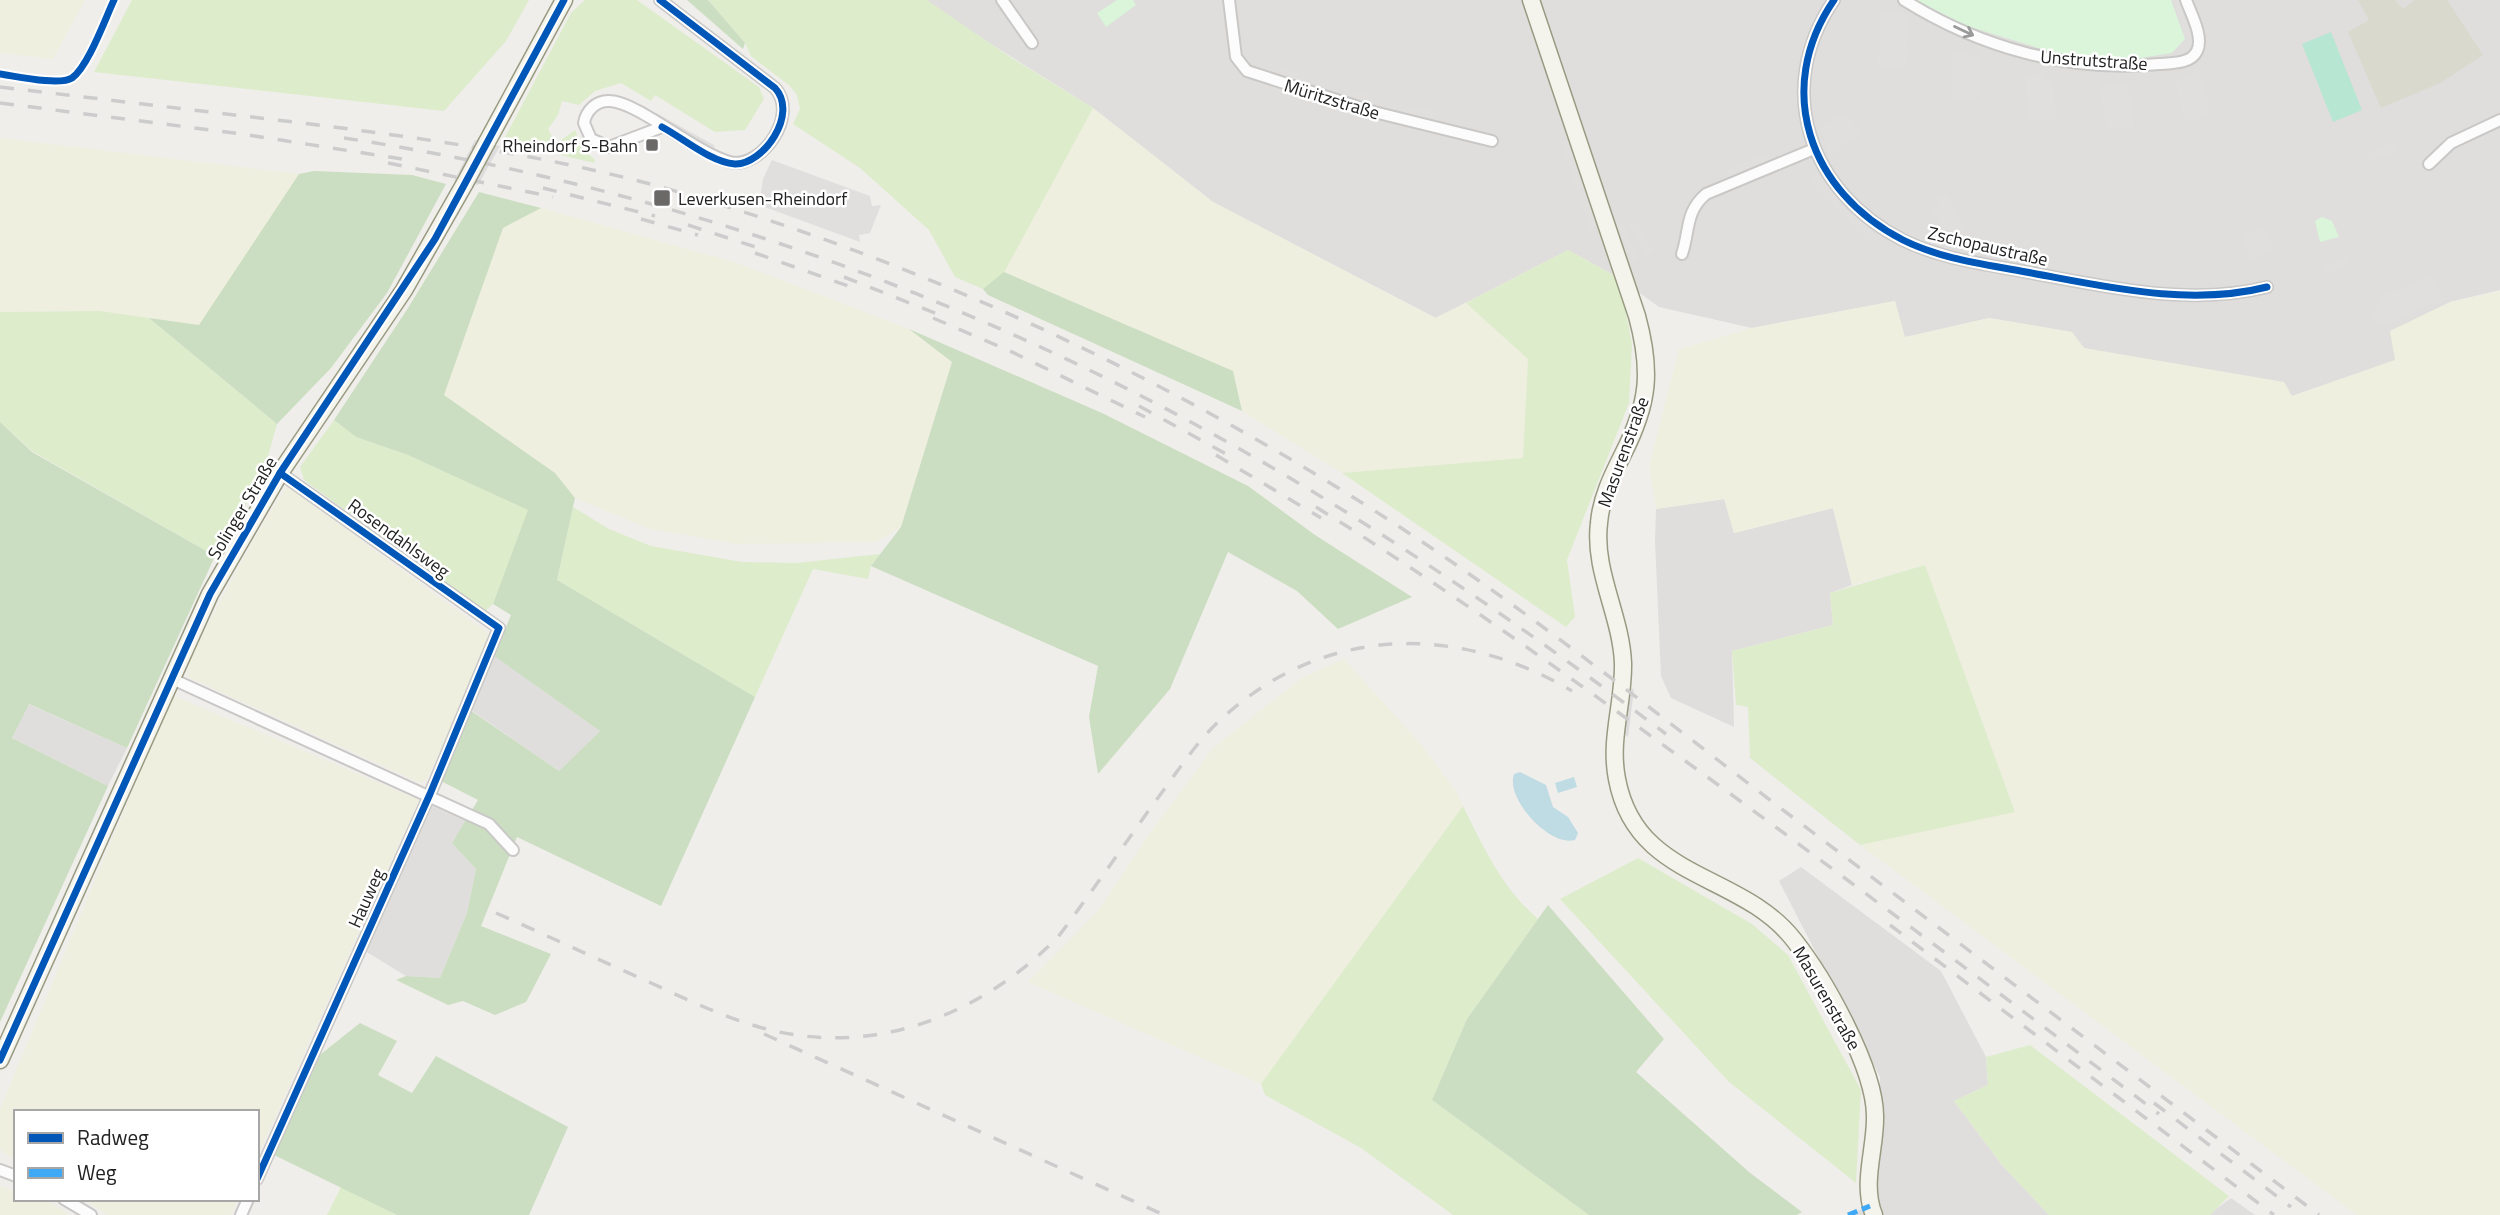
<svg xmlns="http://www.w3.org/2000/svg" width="2500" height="1215" viewBox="0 0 2500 1215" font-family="'Titillium Web',sans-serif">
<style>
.residential{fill:#dfdedc}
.construction{fill:#d9d9cd}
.farmland{fill:#efefdf}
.grass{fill:#ddeccb}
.forest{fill:#cbdec1}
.park{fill:#daf5da}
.pitch{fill:#b7e6d2}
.parking{fill:#e0dfde}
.water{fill:#bfdbe3}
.pier{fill:#dedddd}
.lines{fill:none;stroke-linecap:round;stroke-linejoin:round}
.minor-casing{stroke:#c9c8c7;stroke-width:14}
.secondary-casing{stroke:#999a82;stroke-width:19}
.minor{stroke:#fdfcfc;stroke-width:10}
.secondary{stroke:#f4f4ed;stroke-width:16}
.rail{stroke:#ccc;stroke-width:3.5;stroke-dasharray:14 14;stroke-linecap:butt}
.secondary-bridge-casing{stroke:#999a82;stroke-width:19;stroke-linecap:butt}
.secondary-bridge{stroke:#f4f4ed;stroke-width:16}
.quiet{stroke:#3fa9f5;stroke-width:5;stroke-dasharray:10 5;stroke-linecap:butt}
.cycleway-casing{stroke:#fff;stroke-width:11}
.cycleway{stroke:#0057b8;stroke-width:7}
.oneway{stroke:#9a9a9a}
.poi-dot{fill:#6a6968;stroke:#fff;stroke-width:2.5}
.labels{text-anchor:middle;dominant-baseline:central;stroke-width:5;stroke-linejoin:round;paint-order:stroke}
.street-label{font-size:18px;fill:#222;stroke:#fff}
.poi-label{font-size:18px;fill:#222;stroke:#fff;text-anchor:end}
</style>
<rect width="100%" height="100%" fill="#f0eeeb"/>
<g class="residential">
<path d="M921 0H2500V290L2450 302 2396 360 2292 396 2084 348 2071 332 1989 318 1904 338 1895 301 1752 328 1659 307 1619 278 1568 250 1436 318 1213 202 1093 108Z"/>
<path d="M1725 499 1734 533 1833 508 1852 585 1830 593 1833 625 1732 651 1734 727 1671 698 1661 676 1655 541 1656 509Z"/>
<path d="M494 656 600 731 559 771 471 710Z"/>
<path d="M28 704 127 748 108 786 12 738Z"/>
<path d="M432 806 466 821 452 843 476 869 467 913 440 978 406 976 365 951Z"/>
<path d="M1801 867 1941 971 1986 1057 1988 1085 1954 1101 2002 1165 2049 1215H1850L1875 1202 1880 1077 1779 881Z"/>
<path d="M2231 1198 2255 1215H2208Z"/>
</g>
<path class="construction" d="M2358 0H2395L2403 9 2415 0H2447L2483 55 2440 83 2381 108 2348 32 2369 20Z"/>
<g class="farmland">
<path d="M0 0H85L53 59 0 53Z"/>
<path d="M1093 108 1213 202 1435 318 1466 303 1528 359 1523 458 1342 473 1242 411 1233 371 1004 272Z"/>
<path d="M0 138 299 174 199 326 100 311 0 312Z"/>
<path d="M541 208 737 263 909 329 952 362 901 527 876 542 737 544 650 529 575 498 555 473 444 395 503 228Z"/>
<path d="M2500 291V1215H2357L1860 845 2015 811 1925 565 1852 585 1833 508 1734 533 1724 499 1656 509 1649 467 1679 349 1752 328 1895 301 1905 337 1989 318 2072 332 2084 348 2284 382 2292 396 2395 360 2390 331 2450 302Z"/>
<path d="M287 486 489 634 492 639 427 779 421 783 188 677 189 660 255 537Z"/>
<path d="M1344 659 1418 741 1456 791 1463 806 1261 1084 1028 982 1097 912 1150 833 1213 748 1302 678Z"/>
<path d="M172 695 419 800 257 1157V1112H16V1160L0 1150V1109Z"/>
<path d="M0 1186 16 1191V1199H44L70 1215H0Z"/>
<path d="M82 1199H238L231 1215H108Z"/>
</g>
<g class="grass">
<path d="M132 0H529L506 41 444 111 94 72Z"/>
<path d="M585 0H637L759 87 764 99 745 130 715 132 655 95 651 101 621 83 595 91 579 105 562 101 558 115 548 129 556 144 575 130 582 148 595 160 594 163 503 141 571 13Z"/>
<path d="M708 0H927L1007 55 1093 108 1000 280 983 289 955 277 929 230 860 168 793 124 800 109 797 95 790 86 751 56 745 43Z"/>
<path d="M1568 250 1619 278 1632 344 1629 403 1567 560 1575 617 1566 627 1342 473 1523 458 1528 359 1466 303Z"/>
<path d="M100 311 149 318 277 424 262 478 215 556 32 451 0 422V312Z"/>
<path d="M334 420 356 437 408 455 529 510 493 604 484 612 304 480 300 467Z"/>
<path d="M573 507 609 529 651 546 742 562 796 563 880 554 871 566 868 579 813 569 755 697 557 580Z"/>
<path d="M1925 565 2015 812 1860 845 1750 758 1748 707 1736 705 1732 651 1833 625 1830 593Z"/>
<path d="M1463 806C1484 848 1502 888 1538 919L1467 1019 1432 1100 1589 1215H1453L1361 1148 1265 1095 1261 1084Z"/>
<path d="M1638 858 1752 924 1788 955 1861 1090 1856 1183 1729 1082 1560 899Z"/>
<path d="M2030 1045 2229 1196 2210 1215H2049L2002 1165 1954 1101 1988 1085 1986 1057Z"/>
<path d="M341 1187 397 1215H327Z"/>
</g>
<g class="forest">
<path d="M687 0H708L745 43 743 49Z"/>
<path d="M314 171 412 175 446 184 387 293 331 368 277 424 149 318 199 325 299 174Z"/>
<path d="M479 192 541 208 503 228 444 395 555 473 575 498 557 580 755 697 661 906 517 837 481 926 551 954 526 1002 495 1015 463 1001 448 1005 396 980 406 976 440 978 467 913 476 869 452 843 478 800 441 781 470 710 559 771 600 731 494 656 511 615 493 604 528 510 408 455 356 437 334 420 408 308Z"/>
<path d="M1004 272 1233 371 1242 411 988 295 983 289Z"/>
<path d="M909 329 1102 413 1248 486 1315 535 1412 597 1338 629 1297 591 1228 552 1170 689 1098 774 1089 717 1098 666 871 566 901 527 952 362Z"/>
<path d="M0 422 32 452 215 556 127 748 29 704 12 738 108 786 0 1022Z"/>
<path d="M1548 905 1664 1039 1636 1072 1749 1172 1802 1212 1797 1215H1589L1432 1100 1467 1019Z"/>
<path d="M360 1023 397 1041 378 1075 412 1093 436 1056 568 1127 529 1215H397L272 1154 316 1058Z"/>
</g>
<g class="park">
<path d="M1117 0H1133L1136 5 1106 27 1097 13Z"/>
<path d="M1916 0H2171L2185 39 2172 53 2140 58 2058 54 1964 25Z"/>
<path d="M2322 217 2332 221 2339 237 2320 242 2315 221Z"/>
</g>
<path class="pitch" d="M2331 32 2362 110 2333 122 2302 44Z"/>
<g class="parking">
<path d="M2174 0H2180L2191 33 2185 35Z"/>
<path d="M1881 9 1908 16 1906 68 1878 67Z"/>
<path d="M1952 52H1971V57H1980L1979 98H1952Z"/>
<path d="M1282 67 1305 75 1302 83 1279 75Z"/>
<path d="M2200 71 2211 115 2185 122 2175 81Z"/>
<path d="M2044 74V80L2053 79 2056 119 2028 122 2025 75Z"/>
<path d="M2118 82 2119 87 2128 86 2135 126 2107 131 2099 85Z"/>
<path d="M1345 88 1368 94 1366 102 1343 96Z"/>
<path d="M1411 106 1435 112 1433 120 1409 114Z"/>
<path d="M656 113 714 145 715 149 652 115Z"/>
<path d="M1839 114 1850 117 1862 134 1829 156 1822 143 1826 139 1819 127Z"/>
<path d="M1568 140 1598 227 1590 230 1561 143Z"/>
<path d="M2393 143 2396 151 2369 161 2367 153Z"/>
<path d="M1764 155 1768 163 1728 179 1724 172Z"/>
<path d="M772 160 870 196 872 206 881 205 870 233 859 235 860 242 759 205 763 179Z"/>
<path d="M1819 175 1847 209 1880 238 1872 245 1811 183Z"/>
<path d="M1947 193 1972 242 1967 247 1950 244 1932 209 1939 204V197Z"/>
<path d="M1634 219 1653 250 1647 254 1628 223Z"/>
<path d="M1623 223 1638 260 1630 263 1617 225Z"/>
<path d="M2265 226 2274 251 2252 260 2241 235Z"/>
<path d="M2347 259 2349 267 2324 273 2322 266Z"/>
<path d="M2432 275 2443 300 2378 327 2371 310 2381 305 2378 298Z"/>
</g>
<g class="water">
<path d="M1520 772 1546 785 1553 807 1568 817 1578 833 1575 840C1549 847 1505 798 1514 774Z"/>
<path d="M1574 777 1577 787 1558 793 1555 783Z"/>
</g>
<g class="pier">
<path d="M475 140 500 146 478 185 454 181Z"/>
<path d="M1615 675 1634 690 1628 737 1609 723Z"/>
</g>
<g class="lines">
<defs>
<g id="minor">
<path d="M660 0 775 88C800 116 760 170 730 162 697 154 638 102 610 101 596 100 586 111 584 123L591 139 609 147 662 127"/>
<path d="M1002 0 1032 43"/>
<path d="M1229 0 1236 57 1247 71 1374 112 1492 141"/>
<path d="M1834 0C1773 89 1809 192 1903 240 1941 259 1984 264 2026 272 2104 286 2188 307 2267 287"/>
<path d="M1904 0C1979 47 2069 73 2159 64 2171 63 2191 64 2197 51 2204 37 2191 14 2186 0"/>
<path d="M2429 164 2451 143 2500 120"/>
<path d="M1682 254C1690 230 1685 212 1706 194L1814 149"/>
<path d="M170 678 489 824 513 850"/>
<path d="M0 1170 16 1176"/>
<path d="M257 1179 430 794 499 628 280 473"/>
<path d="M64 1199 91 1215"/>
<path d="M241 1215 248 1199"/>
</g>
<g id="secondary">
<path d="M1531 0 1637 316C1652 371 1649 403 1623 454 1612 476 1601 498 1599 523 1593 571 1621 615 1623 663 1624 702 1609 739 1617 779 1636 881 1740 871 1794 940 1824 978 1875 1068 1875 1116 1876 1148 1861 1183 1874 1215"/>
<path d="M487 142 564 0"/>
<path d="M0 1060 210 594 280 473 404 290 465 183"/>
</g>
</defs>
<use href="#minor" class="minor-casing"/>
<use href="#secondary" class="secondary-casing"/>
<use href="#minor" class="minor"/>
<use href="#secondary" class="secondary"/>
<g class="rail">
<path d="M0 87C101 99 201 111 302 123 421 138 538 154 654 185 934 263 1213 398 1452 562 1568 642 1679 731 1791 816 1967 949 2143 1082 2319 1215"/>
<path d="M0 103 242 134 402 159"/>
<path d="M344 138C648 184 942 285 1211 433 1370 520 1521 625 1666 734"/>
<path d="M388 163 553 197"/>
<path d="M543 188 655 216"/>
<path d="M641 219 698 235"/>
<path d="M688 225 768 251"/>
<path d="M755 253 851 287"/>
<path d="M844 277 945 317"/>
<path d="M933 318 1010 351 1145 417"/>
<path d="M1139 406 1228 455"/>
<path d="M1216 455 1321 518"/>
<path d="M1316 507C1450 590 1578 683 1706 776 1858 887 2009 1000 2159 1114"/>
<path d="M496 913C548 936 599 960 651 983 686 999 721 1016 759 1027 870 1059 979 1017 1058 937 1091 893 1122 848 1154 803 1173 778 1190 751 1212 728 1314 626 1452 620 1572 691"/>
<path d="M1890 925 2274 1215"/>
<path d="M764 1034 1164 1215"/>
<path d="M2154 1103 2291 1207"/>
</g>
<defs>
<path id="secondary-bridge" d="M465 183 487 142"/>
</defs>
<use href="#secondary-bridge" class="secondary-bridge-casing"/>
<use href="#secondary-bridge" class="secondary-bridge"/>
<path class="quiet" d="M1848 1215 1870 1206"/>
<defs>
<g id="cycleway">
<path d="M660 0 775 88C799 114 763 165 735 164 710 162 683 138 662 127"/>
<path d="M1834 0C1773 89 1809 192 1903 240 1941 259 1984 264 2026 272 2104 286 2188 307 2267 287"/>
<path d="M0 74C15 76 59 86 72 78 88 67 105 19 114 0"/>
<path d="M0 1060 210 594 280 473 435 239 564 0"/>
<path d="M257 1179 430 794 499 628 280 473"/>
</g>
</defs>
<use href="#cycleway" class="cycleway-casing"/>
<use href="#cycleway" class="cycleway"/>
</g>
<defs><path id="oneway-shaft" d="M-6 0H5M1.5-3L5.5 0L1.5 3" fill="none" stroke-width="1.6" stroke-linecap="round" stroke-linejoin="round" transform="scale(1.75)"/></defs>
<use class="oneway" href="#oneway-shaft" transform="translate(1964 31) rotate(25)"/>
<g class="poi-dot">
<rect x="645" y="138" width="14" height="14" rx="3.5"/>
<rect x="653" y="189" width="18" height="18" rx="3.5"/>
</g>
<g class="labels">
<g class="street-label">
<text transform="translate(2094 60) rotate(4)">Unstrutstraße</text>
<text transform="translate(1332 99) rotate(17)">Müritzstraße</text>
<text transform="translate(1988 246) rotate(13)">Zschopaustraße</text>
<text transform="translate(1623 452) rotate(-70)">Masurenstraße</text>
<text transform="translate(242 508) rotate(-59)">Solinger Straße</text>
<text transform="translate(399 538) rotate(36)">Rosendahlsweg</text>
<text transform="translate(366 898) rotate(-66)">Hauweg</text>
<text transform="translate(1827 998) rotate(60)">Masurenstraße</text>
</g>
<g class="poi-label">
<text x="638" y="145">Rheindorf S-Bahn</text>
<text x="678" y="198" text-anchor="start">Leverkusen-Rheindorf</text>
</g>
</g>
<rect x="14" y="1110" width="245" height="91" fill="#ffffff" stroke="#a7a7a7" stroke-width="2"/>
<rect x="28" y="1133" width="35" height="10" fill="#0057b8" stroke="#a7a7a7" stroke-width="2"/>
<text x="77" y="1145" font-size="21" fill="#222222">Radweg</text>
<rect x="28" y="1168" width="35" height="10" fill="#3fa9f5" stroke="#a7a7a7" stroke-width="2"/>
<text x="77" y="1180" font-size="21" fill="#222222">Weg</text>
</svg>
